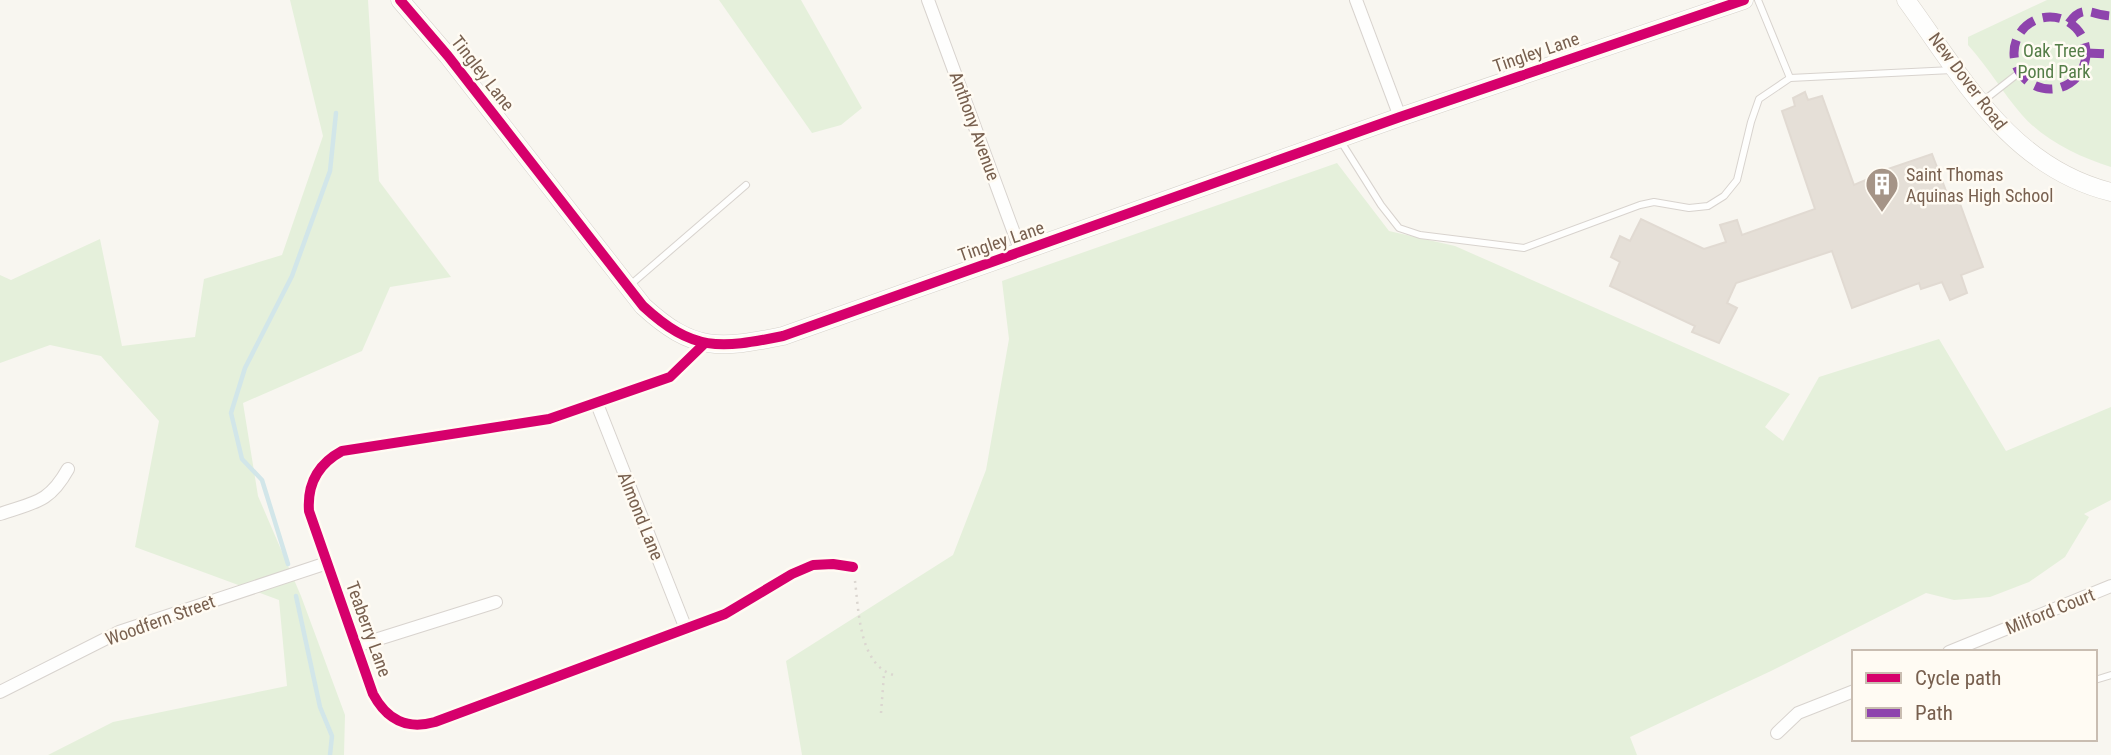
<svg xmlns="http://www.w3.org/2000/svg" width="2111" height="755" viewBox="0 0 2111 755" font-family="'Roboto Condensed',sans-serif">
<style>
.green{fill:#e5f0db}
.lines{fill:none;stroke-linecap:round;stroke-linejoin:round}
.stream{stroke:#d2e6e9;stroke-width:4.5}
.building{fill:#e5dfd7;stroke:#e1dad2;stroke-width:2}
.lane-casing{stroke:#d8d3ce;stroke-width:8}
.street-casing{stroke:#d8d3ce;stroke-width:14}
.secondary-casing{stroke:#d7d2ca;stroke-width:19}
.path{stroke:#dbd6d0;stroke-width:2.5;stroke-dasharray:2 5;stroke-linecap:butt}
.lane{stroke:#fefefd;stroke-width:6}
.street{stroke:#fefefd;stroke-width:12}
.secondary{stroke:#fefefd;stroke-width:18}
.quiet{stroke:#8e44ad;stroke-width:9;stroke-dasharray:18 9;stroke-linecap:butt}
.cycleway-casing{stroke:#fffbf3;stroke-width:15}
.cycleway{stroke:#d6006c;stroke-width:10}
.labels{text-anchor:middle;dominant-baseline:central;stroke-width:5;stroke-linejoin:round;paint-order:stroke}
.park-label{font-size:18px;fill:#547d47;stroke:#fffbf3}
.street-label{font-size:18px;fill:#78604f;stroke:#fffbf3}
.poi-label{font-size:18px;fill:#78604f;stroke:#fffbf3;text-anchor:start}
</style>
<rect width="100%" height="100%" fill="#f8f6f0"/>
<g class="green">
<path d="M290 0H368L379 181 451 277 390 287 362 351 243 403 258 496 301 596 345 715 344 755H48L113 722 287 686 279 600 135 547 159 421 101 356 50 345 0 363V275L11 280 100 239 122 346 195 337 204 279 282 255 323 136Z"/>
<path d="M719 0H801L862 108 841 125 812 133Z"/>
<path d="M2047 0H2111V167C2079 157 2045 141 2022 115 2003 93 1988 67 1968 45V37Z"/>
<path d="M1337 163 1389 231 1455 246 1790 394 1765 427 1783 441 1819 377 1939 339 2006 451 2111 407V500L2084 514 2089 517 2065 557 2029 582 1990 597 1954 600 1926 593 1771 671 1630 737 1637 755H802L786 661 953 555 986 470 1009 339 1002 281Z"/>
</g>
<g class="lines">
<g class="stream">
<path d="M288 564 262 480 242 459 231 413 245 368 292 276 330 171 336 113"/>
<path d="M296 596 320 707 332 736 330 755"/>
</g>
</g>
<path class="building" d="M1805 92 1808 100 1822 96 1854 185 1880 174 1879 172 1932 154 1951 204 1959 201 1983 267 1961 275 1967 293 1950 300 1942 282 1921 289 1919 283 1852 308 1832 251 1736 283 1727 303 1737 308 1719 343 1692 332 1695 326 1610 286 1620 262 1611 257 1620 236 1630 241 1641 219 1704 249 1726 242 1720 225 1737 220 1742 235 1815 209 1782 111 1795 106 1793 98Z"/>
<g class="lines">
<defs>
<g id="lane">
<path d="M1758 0 1790 78"/>
<path d="M1983 101 2020 72"/>
<path d="M1340 140 1381 205 1399 228 1420 235 1524 248 1640 205 1654 202 1689 208 1708 206 1724 196 1737 180 1751 122 1759 99 1790 78 1952 70"/>
<path d="M629 286 746 185"/>
<path d="M2095 680 2111 675"/>
</g>
<g id="street">
<path d="M928 0 1021 252"/>
<path d="M1356 0 1400 117"/>
<path d="M704 344 670 377 549 419 342 451C318 464 307 484 309 511L373 694C387 720 407 730 435 722L725 614 792 574 813 565 833 564 853 567"/>
<path d="M597 404 686 629"/>
<path d="M0 514C35 502 49 503 68 469"/>
<path d="M356 646 496 602"/>
<path d="M1949 652 2111 586"/>
<path d="M0 692 119 632 327 563"/>
<path d="M1777 733 1798 713 1854 691"/>
</g>
<g id="secondary">
<path d="M400 0 448 56 643 306C693 352 719 349 783 336L1400 117 1744 0"/>
<path d="M1906 0C1963 78 2010 167 2111 192"/>
</g>
</defs>
<use href="#lane" class="lane-casing"/>
<use href="#street" class="street-casing"/>
<use href="#secondary" class="secondary-casing"/>
<g class="path">
<path d="M855 581C859 612 859 668 897 676"/>
<path d="M881 713 884 674"/>
</g>
<use href="#lane" class="lane"/>
<use href="#street" class="street"/>
<use href="#secondary" class="secondary"/>
<g class="quiet">
<circle cx="2050" cy="53" r="36"/>
<path d="M2069 23C2083 3 2091 15 2111 16"/>
<path d="M2086 53 2111 54"/>
</g>
<defs>
<g id="cycleway">
<path d="M400 0 448 56 643 306C693 352 719 349 783 336L1400 117 1744 0"/>
<path d="M704 344 670 377 549 419 342 451C318 464 307 484 309 511L373 694C387 720 407 730 435 722L725 614 792 574 813 565 833 564 853 567"/>
</g>
</defs>
<use href="#cycleway" class="cycleway-casing"/>
<use href="#cycleway" class="cycleway"/>
</g>
<defs>
<symbol id="building-pin" viewBox="-11 -11 22 30"><path d="M0 17L-7.5 6A9.5 9.5 0 1 1 7.5 6Z" fill="#a59487" stroke="#fffbf3"/><path d="M-4-6H4V6H1V3H-1V6H-4ZM-2.5-4.3h1.7v1.8h-1.7ZM.8-4.3h1.7v1.8H.8ZM-2.5-1h1.7V.8h-1.7ZM.8-1h1.7V.8H.8Z" fill="#fff"/></symbol>
</defs>
<g fill-rule="evenodd">
<use href="#building-pin" x="1863" y="165" width="38" height="52"/>
</g>
<g class="labels">
<g class="park-label">
<text x="2054" y="50">Oak Tree<tspan x="2054" dy="21">Pond Park</tspan></text>
</g>
<g class="street-label">
<text transform="translate(1536 52) rotate(-19)">Tingley Lane</text>
<text transform="translate(483 73) rotate(52)">Tingley Lane</text>
<text transform="translate(1968 81) rotate(53)">New Dover Road</text>
<text transform="translate(975 126) rotate(70)">Anthony Avenue</text>
<text transform="translate(1001 241) rotate(-19)">Tingley Lane</text>
<text transform="translate(641 516) rotate(68)">Almond Lane</text>
<text transform="translate(2050 611) rotate(-22)">Milford Court</text>
<text transform="translate(160 620) rotate(-20)">Woodfern Street</text>
<text transform="translate(369 629) rotate(70)">Teaberry Lane</text>
</g>
<g class="poi-label">
<text x="1906" y="174">Saint Thomas<tspan x="1906" dy="21">Aquinas High School</tspan></text>
</g>
</g>
<rect x="1852" y="650" width="245" height="91" fill="#fffbf3" stroke="#c9bdb1" stroke-width="2"/>
<rect x="1866" y="673" width="35" height="10" fill="#d6006c" stroke="#c9bdb1" stroke-width="2"/>
<text x="1915" y="685" font-size="21" fill="#78604f">Cycle path</text>
<rect x="1866" y="708" width="35" height="10" fill="#8e44ad" stroke="#c9bdb1" stroke-width="2"/>
<text x="1915" y="720" font-size="21" fill="#78604f">Path</text>
</svg>
